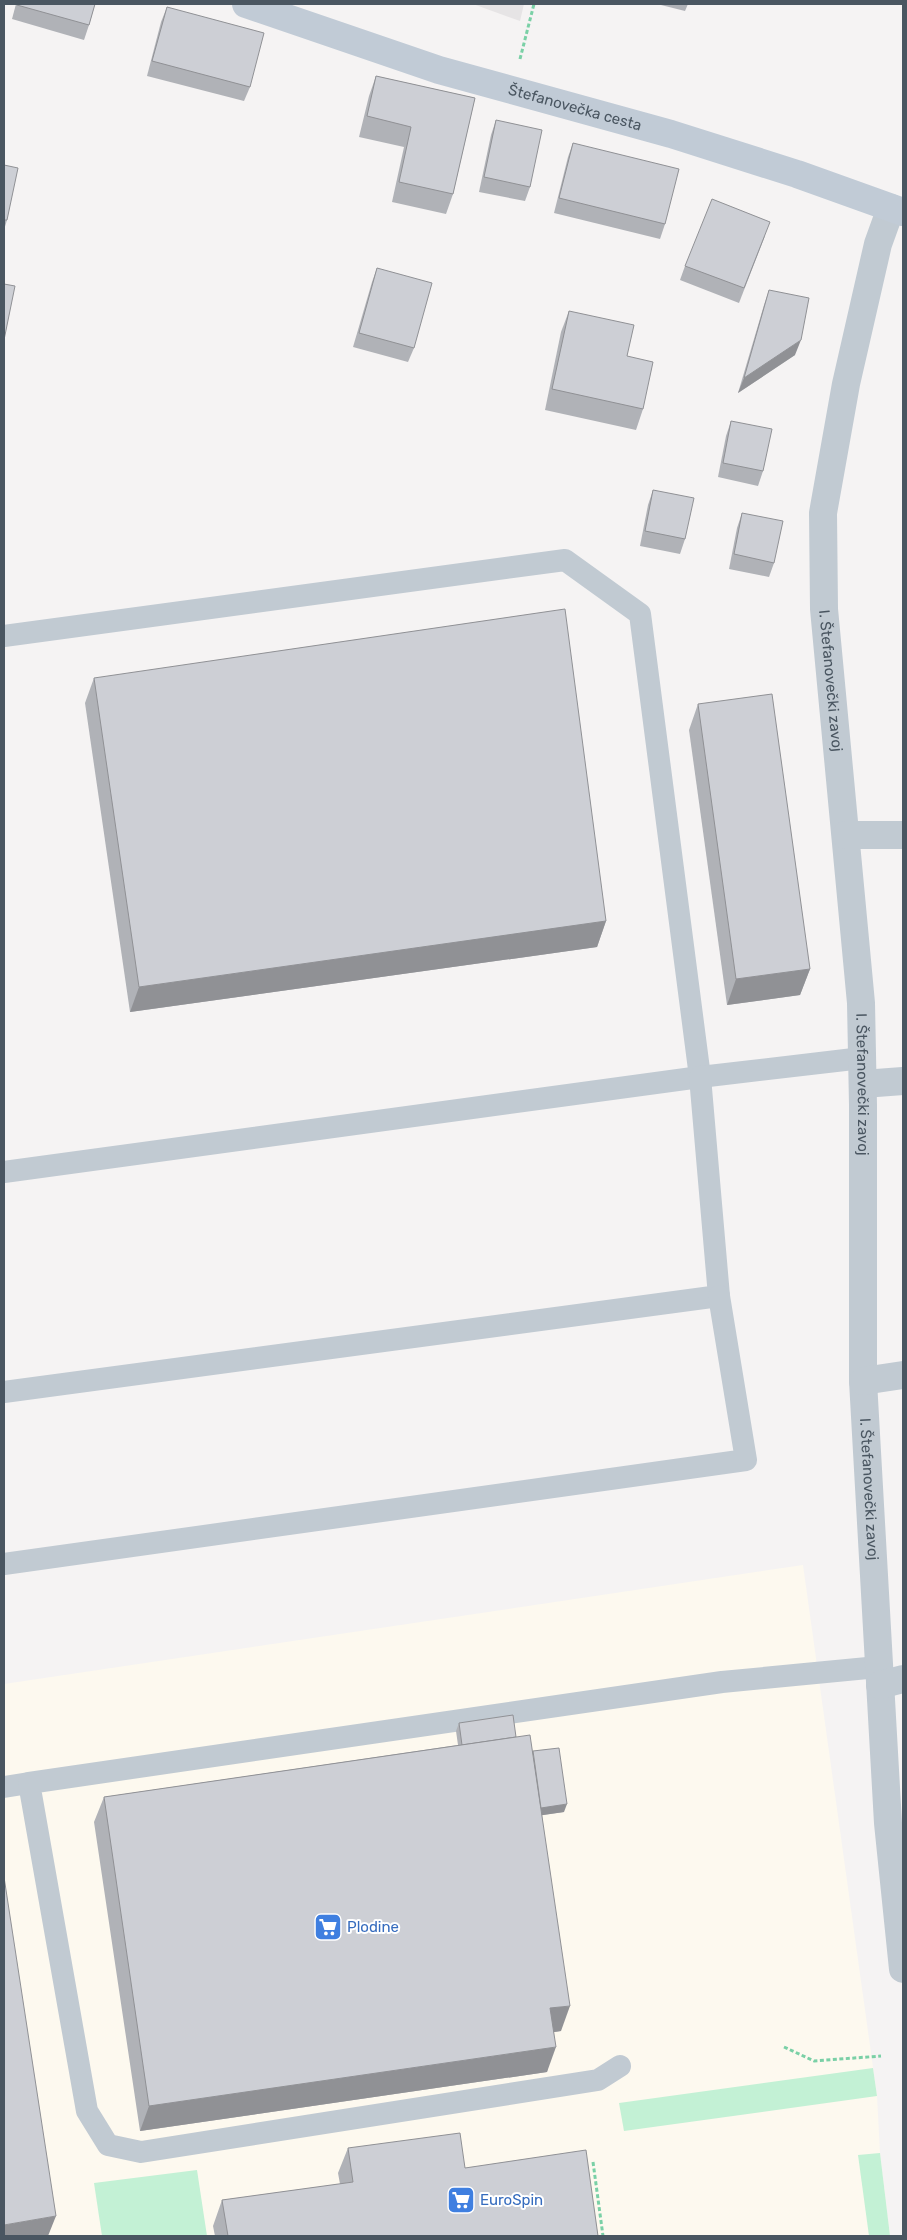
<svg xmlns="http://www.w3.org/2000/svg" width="907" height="2240" viewBox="0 0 907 2240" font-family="Rubik,sans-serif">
<rect width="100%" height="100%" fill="#f5f3f3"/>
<!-- commercial -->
<path fill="#fdf9ef" d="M803 1565 877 2096 880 2153 890 2236H4V1684Z"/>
<!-- education -->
<path fill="#e6e4e5" d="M473 4H524L520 21Z"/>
<!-- green -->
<g fill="#c3f1d5">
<path d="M873 2068 877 2096 624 2131 619 2103Z"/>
<path d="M880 2153 890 2236H869L858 2155Z"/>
<path d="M197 2170 207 2236H102L94 2183Z"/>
</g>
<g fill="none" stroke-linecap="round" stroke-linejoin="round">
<!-- path -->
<g stroke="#7ad0a6" stroke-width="3" stroke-dasharray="4 2.5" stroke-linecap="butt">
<path d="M520 59 534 4"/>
<path d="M784 2047 814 2061 881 2056"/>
<path d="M593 2162 603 2236"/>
</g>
<!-- lane -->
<g stroke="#c1cad2" stroke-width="22">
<path d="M4 636 565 560 640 614 700 1077 4 1172"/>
<path d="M4 1392 719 1296 700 1077 862 1058"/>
<path d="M4 1564 746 1460 719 1296"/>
<path d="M4 1787 29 1783"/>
<path d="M620 2066 598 2080 141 2152 108 2145 87 2111 29 1783 722 1682 878 1667"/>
</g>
<!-- street -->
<g stroke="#c1cad2" stroke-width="28">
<path id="s1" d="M891 208 878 244 846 384 823 513 824 609 861 1003 863 1105V1381L888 1823 903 1969"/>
<path d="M846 835H903"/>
<path d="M863 1084 903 1081"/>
<path d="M863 1381 903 1375"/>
<path d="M880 1685 903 1679"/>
</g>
<!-- secondary -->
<path stroke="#c1cbd6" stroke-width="28" id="s2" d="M246 4 439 70 671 134 797 174 903 212"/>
</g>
<!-- wall -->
<g fill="#b0b2b7">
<path d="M16 4H95L89 25 84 40 12 19Z"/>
<path d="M657 4H688L685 11Z"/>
<path d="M167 7 250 87 244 101 147 76 161 22Z"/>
<path d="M376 76 475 98 453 194 446 214 392 202 404 147 359 137 369 96Z"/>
<path d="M496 120 530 187 525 201 479 192 491 135Z"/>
<path d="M573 143 665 224 660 239 554 213 568 157Z"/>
<path d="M4 165 7 220 4 230Z"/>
<path d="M765 236 739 303 680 280 685 266Z"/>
<path d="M377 268 414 348 408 362 353 347 372 282Z"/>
<path d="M769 290 795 355 738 393 764 305Z"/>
<path d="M569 311 627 356 643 409 636 430 545 410 561 332Z"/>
<path d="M731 421 763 471 758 486 718 477 726 436Z"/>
<path d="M653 490 685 539 680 554 640 546 648 505Z"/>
<path d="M742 513 774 563 769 577 729 569 737 528Z"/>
<path d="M94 678 606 921 597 947 130 1012 85 703Z"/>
<path d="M698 704 810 969 800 995 727 1005 689 730Z"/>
<path d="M459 1723 533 1751 564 1812 542 1815 561 2031 554 2032 547 2072 140 2131 94 1822 104 1797 458 1745 456 1731Z"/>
<path d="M348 2148 465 2168 598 2236H215L213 2226 222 2200 340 2184 338 2173Z"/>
</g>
<!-- shaded-wall -->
<g fill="#909195">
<path d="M801 340 795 355 738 393 744 378Z"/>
<path d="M606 921 597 947 130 1012 139 987Z"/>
<path d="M810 969 800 995 727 1005 736 979Z"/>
<path d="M567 1804 564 1812 530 1817 532 1809Z"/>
<path d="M570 2006 561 2031 541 2034 550 2008Z"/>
<path d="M556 2047 547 2072 140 2131 149 2106Z"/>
<path d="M56 2216 48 2236H4V2225Z"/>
</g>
<!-- building -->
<g fill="#cdcfd5" stroke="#909195">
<path d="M18 4H95L89 25 17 5Z"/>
<path d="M167 7 264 33 250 87 152 61Z"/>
<path d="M376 76 475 98 453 194 399 182 411 127 367 116Z"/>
<path d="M496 120 542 130 530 187 484 177Z"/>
<path d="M573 143 679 169 665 224 559 198Z"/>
<path d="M4 165 18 168 7 220H4Z"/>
<path d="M712 199 770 222 744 288 685 266Z"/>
<path d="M377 268 432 283 414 348 359 333Z"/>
<path d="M4 284 15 286 4 340Z"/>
<path d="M769 290 809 298 801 340 744 378Z"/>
<path d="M569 311 634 325 627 356 653 362 643 409 552 389Z"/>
<path d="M731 421 772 429 763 471 723 463Z"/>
<path d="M653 490 694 498 685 539 645 531Z"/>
<path d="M742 513 783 521 774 563 734 554Z"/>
<path d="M565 609 606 921 139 987 94 678Z"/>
<path d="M772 694 810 969 736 979 698 704Z"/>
<path d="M513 1715 516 1737 462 1745 459 1723Z"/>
<path d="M530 1735 570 2006 550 2008 556 2047 149 2106 104 1797Z"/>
<path d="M559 1748 567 1804 541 1808 533 1751Z"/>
<path d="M4 1877 56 2216 4 2225Z"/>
<path d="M460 2133 465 2168 586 2150 598 2236H228L222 2200 353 2182 348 2148Z"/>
</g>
<!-- icons -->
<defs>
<g id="supermarket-square" transform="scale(1.4375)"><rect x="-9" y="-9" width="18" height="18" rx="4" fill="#3f7fe0" stroke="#fff"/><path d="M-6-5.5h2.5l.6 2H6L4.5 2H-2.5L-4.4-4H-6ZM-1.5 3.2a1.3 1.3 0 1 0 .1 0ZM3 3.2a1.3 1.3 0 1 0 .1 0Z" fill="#fff"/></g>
</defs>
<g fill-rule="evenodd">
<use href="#supermarket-square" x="328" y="1927"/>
<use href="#supermarket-square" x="461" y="2200"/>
</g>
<g text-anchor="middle" stroke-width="4" stroke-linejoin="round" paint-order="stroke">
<!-- street labels -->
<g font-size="15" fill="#4a5661" stroke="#fff">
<text dy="5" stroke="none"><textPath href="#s2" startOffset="345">Štefanovečka cesta</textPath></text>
<text dy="5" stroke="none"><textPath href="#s1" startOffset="481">I. Štefanovečki zavoj</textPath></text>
<text dy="5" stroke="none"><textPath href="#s1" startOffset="886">I. Štefanovečki zavoj</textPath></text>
<text dy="5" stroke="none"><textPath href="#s1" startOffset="1291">I. Štefanovečki zavoj</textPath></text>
</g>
<!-- shop labels -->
<g font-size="15" fill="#366cbe" stroke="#fff" text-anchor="start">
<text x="347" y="1932">Plodine</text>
<text x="480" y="2205">EuroSpin</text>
</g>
</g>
<!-- border -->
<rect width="907" height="2240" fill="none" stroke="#4a5661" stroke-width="10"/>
</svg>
